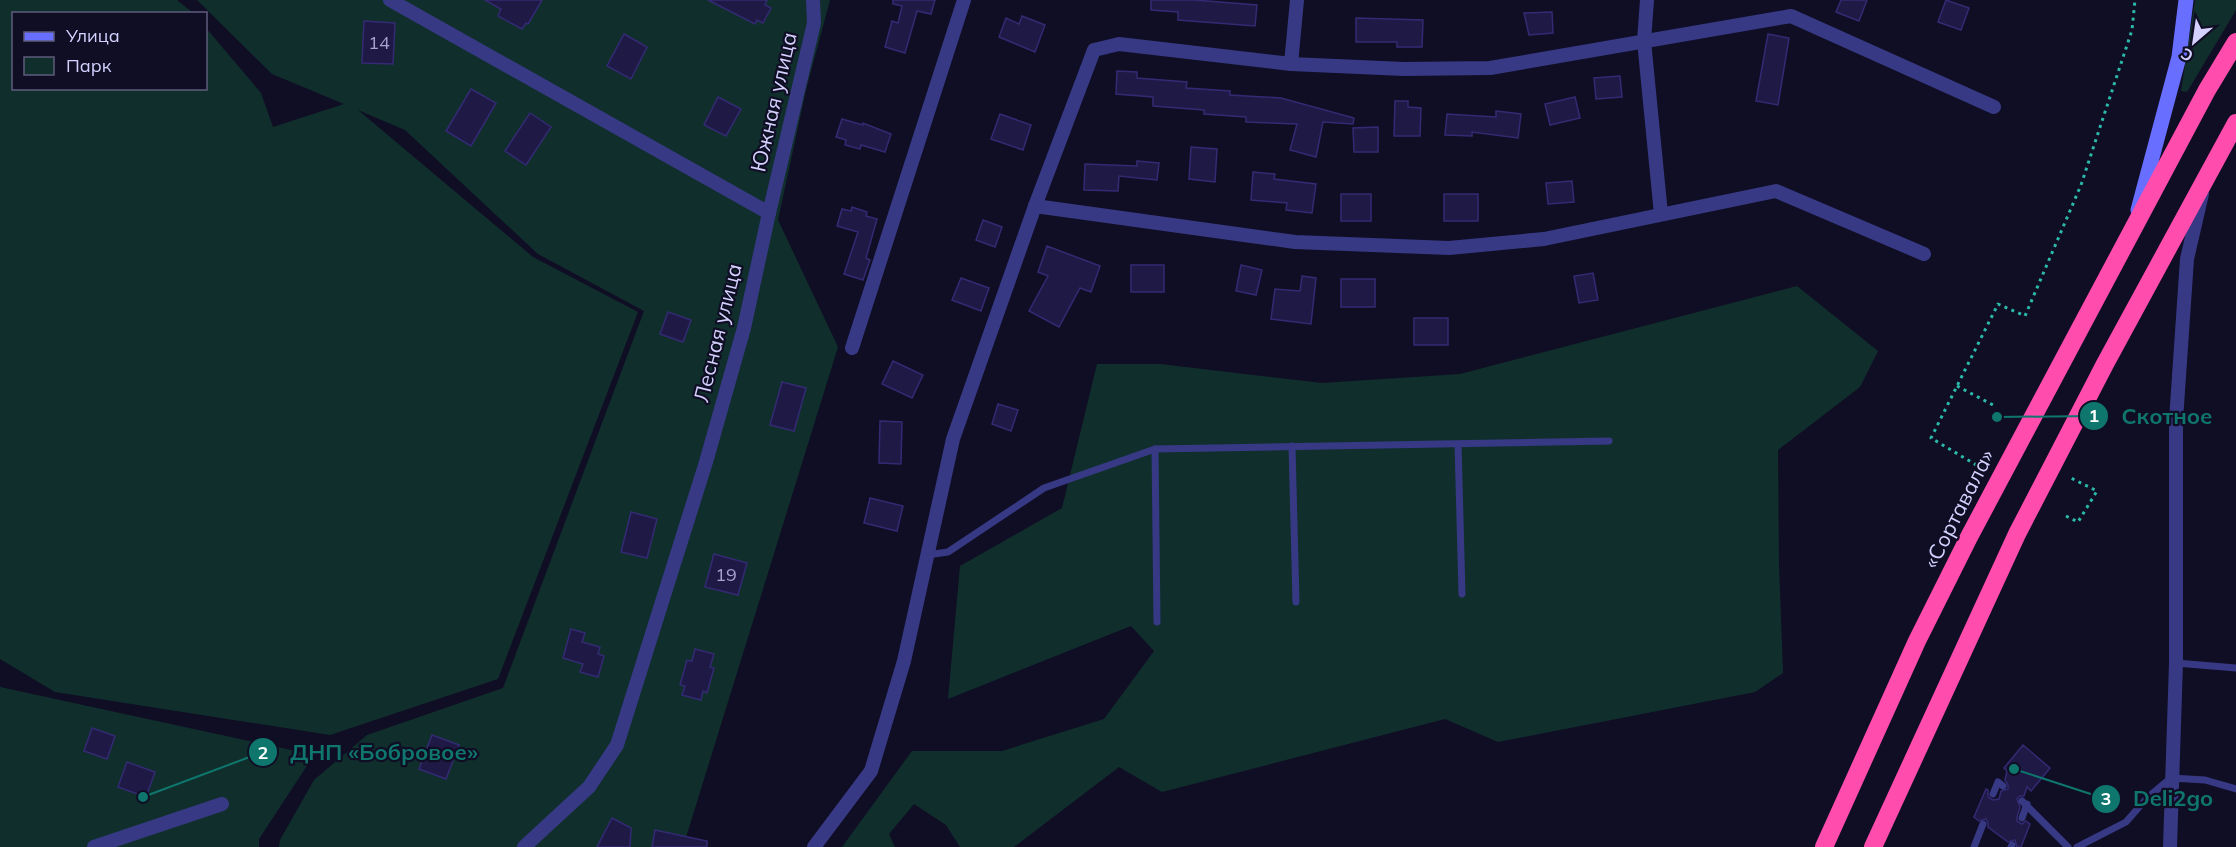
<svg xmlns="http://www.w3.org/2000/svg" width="2236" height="847" viewBox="0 0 2236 847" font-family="Mulish,sans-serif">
<rect width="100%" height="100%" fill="#100e25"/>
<!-- green -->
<g fill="#102f2c">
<path d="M0 0H177L193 13 14 14V88H206V28L261 93 273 127 344 104 272 74 197 0H830L806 90 778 220 838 347 683 847H279L280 840 314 780 367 735 503 688 644 311 538 254 405 130 358 110 533 257 638 312 498 679 330 735 55 692 0 659Z"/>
<path d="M2195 0H2236V10L2187 92 2181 91Z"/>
<path d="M1797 286 1878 351 1860 387 1778 450 1779 566 1783 673 1755 692 1498 742 1445 719 1162 792 1119 767 1014 847H960L946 825 914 804 889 834 895 847H842L912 751H1002L1104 719 1154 651 1131 626 948 699 960 566 1062 508 1097 364H1160L1322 383 1460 374Z"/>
<path d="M0 687 314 755 259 839V847H0Z"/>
</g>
<!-- building -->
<g fill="#1f1946" stroke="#342a73" stroke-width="1.5">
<path d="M485 0H542L528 24 526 23 522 29 498 16 501 9Z"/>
<path d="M708 0H767L765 5 771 8 763 23 757 20 755 24Z"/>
<path d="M893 0H935L931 14 917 11 905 53 885 47 892 21 898 23 902 6 893 4Z"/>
<path d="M1151 0H1195L1257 5 1255 26 1178 20V12L1151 10Z"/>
<path d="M1841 0H1867L1859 21 1836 12Z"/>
<path d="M1946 0 1969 8 1961 30 1938 22Z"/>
<path d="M1552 12 1553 33 1529 35 1524 13Z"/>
<path d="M1022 16 1045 25 1035 52 999 37 1006 18 1019 24Z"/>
<path d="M1356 18 1423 20 1422 47H1397V42H1356Z"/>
<path d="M364 21 395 23 393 64 362 63Z"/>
<path d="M624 34 647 47 631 79 607 66Z"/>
<path d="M1768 34 1789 38 1778 105 1756 101Z"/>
<path d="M1117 71 1137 72V78L1187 82 1186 88 1230 91V95L1281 98 1354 118 1353 124 1323 122 1316 157 1290 150 1297 124 1246 122V117L1204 114V110L1153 106V97L1116 94Z"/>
<path d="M1620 76 1622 97 1596 99 1594 78Z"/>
<path d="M471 89 496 103 471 146 446 131Z"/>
<path d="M718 97 741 109 726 136 704 125Z"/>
<path d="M1575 97 1580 118 1550 125 1545 104Z"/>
<path d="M1395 101H1408V107L1421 108 1420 136H1394Z"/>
<path d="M1496 111 1521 114 1518 138 1472 132V136L1445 135 1447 114 1496 117Z"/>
<path d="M530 113 551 127 526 165 505 151Z"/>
<path d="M1000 114 1031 125 1023 150 991 139Z"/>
<path d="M842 119 863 125V123L891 134 885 152 861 145 860 149 845 145 846 140 836 137Z"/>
<path d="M1378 127V152H1354L1353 128Z"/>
<path d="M1191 147 1217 149 1215 182 1189 179Z"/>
<path d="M1137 161 1159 163 1157 180 1119 176 1118 191 1084 190 1085 164 1137 166Z"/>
<path d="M1253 172 1275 174 1274 179 1316 184 1312 213 1286 210 1287 203 1251 200Z"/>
<path d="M1572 181 1574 202 1548 204 1546 183Z"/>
<rect x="1341" y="194" width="30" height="27"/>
<rect x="1444" y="194" width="34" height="27"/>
<path d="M852 207 867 212 866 216 877 219 866 258 870 260 863 280 844 274 858 232 837 226 842 209 851 211Z"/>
<path d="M983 220 1002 227 995 247 976 240Z"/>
<path d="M1047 246 1100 266 1091 292 1080 288 1059 327 1029 311 1048 276 1038 272Z"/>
<rect x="1131" y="265" width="33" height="27"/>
<path d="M1241 265 1262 270 1256 295 1236 291Z"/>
<path d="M1593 273 1598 300 1579 303 1574 276Z"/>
<path d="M1302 276 1316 278 1311 324 1271 319 1275 289 1300 291Z"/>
<path d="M961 278 989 288 981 311 952 300Z"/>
<rect x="1341" y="279" width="34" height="28"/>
<path d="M668 312 691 320 683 342 660 334Z"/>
<rect x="1414" y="318" width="34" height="27"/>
<path d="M893 361 923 375 912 398 882 384Z"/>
<path d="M782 382 806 388 794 431 770 425Z"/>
<path d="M998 404 1018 410 1011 431 992 424Z"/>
<path d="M880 421 902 422 901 464 879 463Z"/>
<path d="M870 498 903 506 897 531 864 523Z"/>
<path d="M631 512 657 519 647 558 621 552Z"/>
<path d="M714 554 747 563 738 595 705 587Z"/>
<path d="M571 629 585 633 582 642 600 647 598 654 604 656 598 677 580 672 583 664 563 658Z"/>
<path d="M695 649 714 654 710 667 714 668 707 693 703 691 701 700 682 695 685 686 680 685 687 660 692 661Z"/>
<path d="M92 728 115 736 107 759 84 751Z"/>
<path d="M432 735 459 745 446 779 419 769Z"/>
<path d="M2023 745 2050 768 2031 791 2027 787 2024 796H2020L2017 799 2020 807 2017 817V821L2022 824 2026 821 2030 824 2021 847H2017L2015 840 2008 842 1988 827V823L1986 819 1979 821 1974 817 1986 789 1988 790V797L1993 800 1999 799 2001 791 2008 789V785L2005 780 2007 771 2004 768Z"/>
<path d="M127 762 155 772 146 797 118 787Z"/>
<path d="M612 818 631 828 630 847H597Z"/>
<path d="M655 830 707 841V847H652Z"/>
</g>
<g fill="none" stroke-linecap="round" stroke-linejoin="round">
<!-- path -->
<g stroke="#2bbaa9" stroke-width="3" stroke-dasharray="3 4.5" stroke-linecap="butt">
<path d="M1957 386 1993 405"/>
<path d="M1983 469 1931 438 1998 304 2025 316 2081 185 2132 30 2135 0"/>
<path d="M2066 516 2078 522 2097 491 2071 478"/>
</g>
<!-- lane -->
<g stroke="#373985" stroke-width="7">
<path d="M1458 444 1462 594"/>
<path d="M1292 446 1296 602"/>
<path d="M1155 449 1157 622"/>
<path d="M927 555 948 552 1044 488 1155 449 1609 441"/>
<path d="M2176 663 2236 668"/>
<path d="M1993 794 1998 782 2003 786"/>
<path d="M2022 801 2068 847"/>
<path d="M2022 818 2027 804"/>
<path d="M1974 847 1983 824"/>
<path d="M2011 847 2012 845"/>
<path d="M2077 847 2126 822 2147 798 2171 778 2205 780 2236 789"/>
</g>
<!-- street -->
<g stroke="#373985" stroke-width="14">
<path d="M390 0 769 213 744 328 706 462 617 745 589 787 524 847"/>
<path d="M1647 0 1644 41 1661 214"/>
<path d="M1291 64 1404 69 1490 68 1791 16 1994 107"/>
<path d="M1035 206 1295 242 1449 248 1544 239 1776 191 1924 254"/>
<path d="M769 213 814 23 813 0"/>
<path d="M852 348 964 0"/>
<path d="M94 847 222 804"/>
<path d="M814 847 871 771 904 661 953 439 1035 206 1094 50 1119 44 1291 64 1297 0"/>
<path d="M2170 847 2176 663V420L2187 259 2202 194"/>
</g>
<!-- secondary -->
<path stroke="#686eff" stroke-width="15" d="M2138 210 2179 57 2186 0"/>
<!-- highway -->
<g stroke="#ff4cad" stroke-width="18">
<path d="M1824 847 1917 641 1969 537 2207 90 2236 42"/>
<path d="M1873 847 2017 534 2105 364 2236 123"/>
</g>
</g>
<g text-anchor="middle" stroke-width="4.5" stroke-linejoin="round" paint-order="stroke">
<!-- number labels -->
<g font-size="18" fill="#a7a3d1">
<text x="379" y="49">14</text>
<text x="726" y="581">19</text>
</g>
<!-- street labels -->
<g font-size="21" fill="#d4d1ff" stroke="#100e25">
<text transform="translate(774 102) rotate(-77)" y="7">Южная улица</text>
<text transform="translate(718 333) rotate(-76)" y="7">Лесная улица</text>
<text transform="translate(1959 509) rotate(-63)" y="7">«Сортавала»</text>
</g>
</g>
<!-- callouts -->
<path fill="none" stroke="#0f766e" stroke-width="2" d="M1997 417L2094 416M143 797L263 752M2014 769L2106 799"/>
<g fill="#0f766e" stroke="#100e25" stroke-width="2">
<circle cx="1997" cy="417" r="6"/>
<circle cx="143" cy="797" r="6"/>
<circle cx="2014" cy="769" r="6"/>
<circle cx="2094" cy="416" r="15"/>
<circle cx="263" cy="752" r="15"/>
<circle cx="2106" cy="799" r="15"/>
</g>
<g font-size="18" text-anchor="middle" font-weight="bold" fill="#fff">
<text x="2094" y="422">1</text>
<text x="263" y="759">2</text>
<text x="2106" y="805">3</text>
</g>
<g font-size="22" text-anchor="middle" font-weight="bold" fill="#0f766e" stroke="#100e25" stroke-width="4.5" stroke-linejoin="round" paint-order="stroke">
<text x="2167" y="424">Скотное</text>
<text x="384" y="760">ДНП «Бобровое»</text>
<text x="2173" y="806">Deli2go</text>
</g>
<!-- legend -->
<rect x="12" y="12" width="195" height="78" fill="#100e25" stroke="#5e5c7c" stroke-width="1.5"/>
<rect x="24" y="32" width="30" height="9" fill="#686eff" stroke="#5e5c7c" stroke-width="1.5"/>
<text x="66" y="42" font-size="18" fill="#d4d1ff">Улица</text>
<rect x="24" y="57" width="30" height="18" fill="#102f2c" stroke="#5e5c7c" stroke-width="1.5"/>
<text x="66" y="72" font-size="18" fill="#d4d1ff">Парк</text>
<!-- north arrow -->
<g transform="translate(2194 42) rotate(209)" stroke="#100e25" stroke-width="4.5" paint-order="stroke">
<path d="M0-4.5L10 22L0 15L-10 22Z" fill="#d4d1ff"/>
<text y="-9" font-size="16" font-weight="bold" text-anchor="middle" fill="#d4d1ff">С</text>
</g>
</svg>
